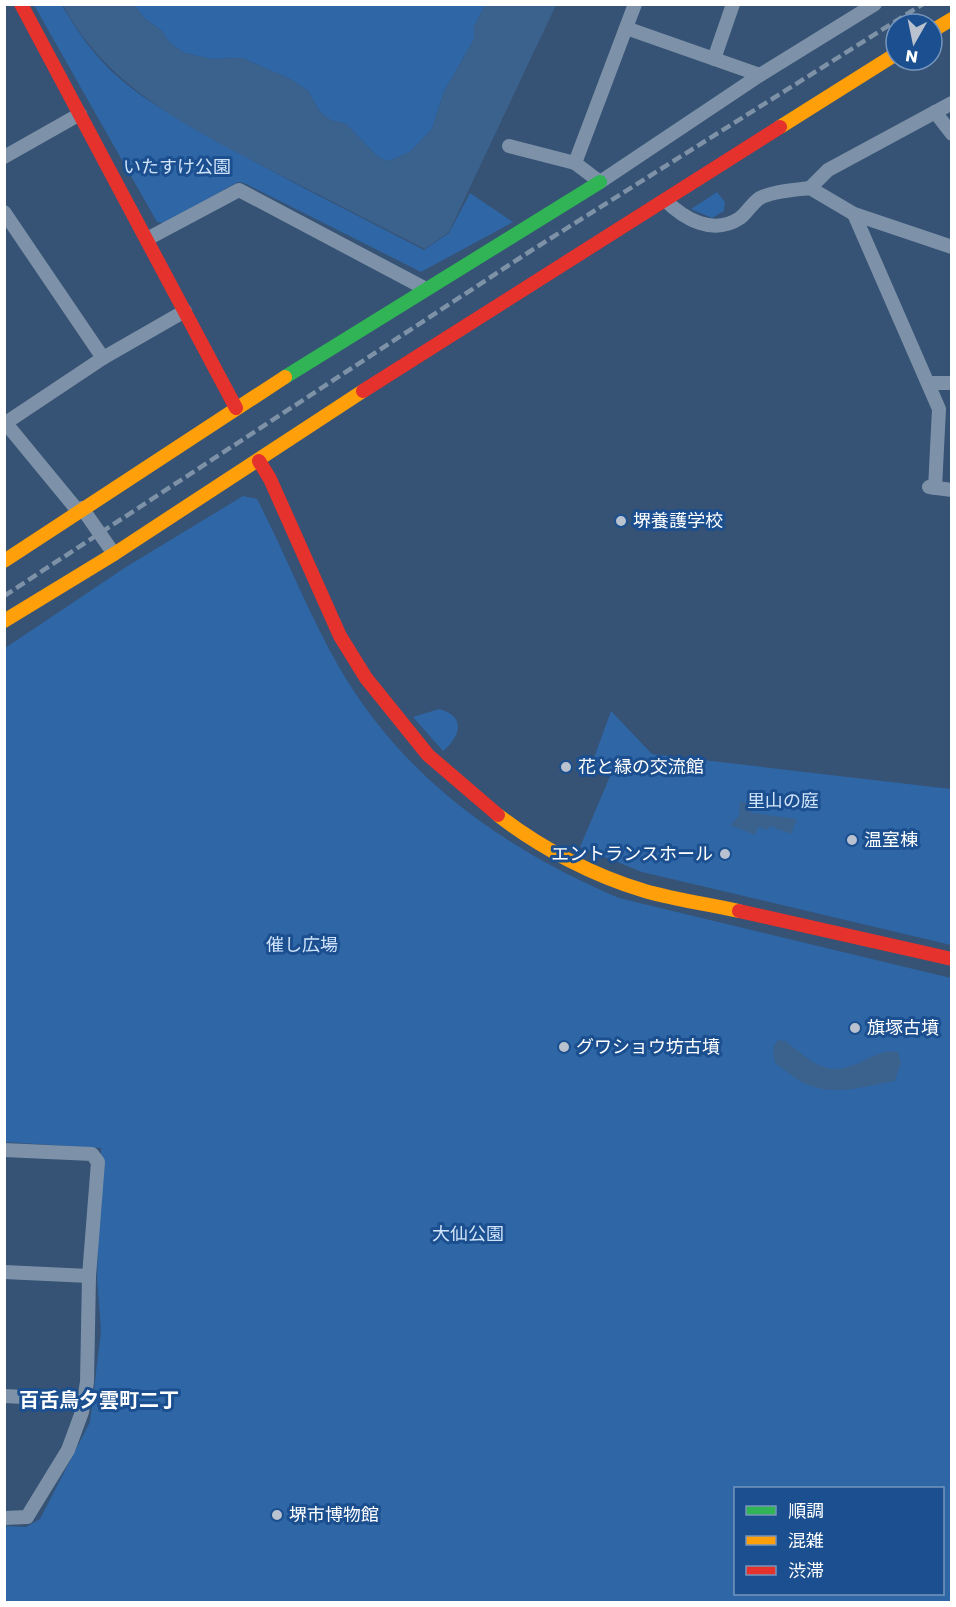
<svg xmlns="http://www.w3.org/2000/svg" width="956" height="1607" viewBox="0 0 956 1607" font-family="Poppins,'Noto Sans JP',sans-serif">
<rect width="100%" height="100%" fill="#365274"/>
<!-- green -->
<g fill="#2f66a5" fill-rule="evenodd">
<path d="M34 5H62C76 30 95 57 118 77 144 100 175 117 206 134 277 176 351 212 424 250L449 233 470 193 513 222 421 272 244 183 238 182 164 223 157 222Z"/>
<path d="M134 5H485L474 27V39L444 92 432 129 410 152 389 161 379 158 346 124 330 120 320 112 308 91 290 79 242 58 212 59 184 53 169 42 162 31 144 18Z"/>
<path d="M717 192 725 202 724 211 712 218 691 209Z"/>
<path d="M243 496 257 499C286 555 308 613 339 667 403 778 504 849 619 898L951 978V1602H5V1526L26 1527 40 1519 90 1422 101 1331 97 1277 101 1148 5 1142V648L126 567ZM736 1488H942V1594H736Z"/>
<path d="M439 709C466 716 461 736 443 751L413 717Z"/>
<path d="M611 711 652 754 951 789V945L642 872 580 847 610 776 591 766Z"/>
</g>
<!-- water -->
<g fill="#3b618d">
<path d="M63 5H134L144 18 162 31 169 42 184 53 212 59 242 58 290 79 308 91 320 112 330 120 346 124 379 158 389 161 410 152 432 129 444 92 474 39V27L485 5H556L449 232 425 249C377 225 330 200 282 176 200 133 108 91 63 5Z"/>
<path d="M740 801 746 803 752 813 797 819 791 834 770 826 768 830 758 827 755 835 730 825 739 816Z"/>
<path d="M778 1040 785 1041C814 1063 826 1079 863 1061 876 1055 883 1050 898 1052L901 1062 895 1081C865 1086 835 1097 806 1084 795 1079 785 1070 775 1063L773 1048Z"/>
</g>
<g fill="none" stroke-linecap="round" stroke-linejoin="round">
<!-- street -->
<g stroke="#7d92a8" stroke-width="14">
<path d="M635 4 575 163 600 182 760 75 875 4"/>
<path d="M626 28 760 75"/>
<path d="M714 59 733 4"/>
<path d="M935 112 952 134"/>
<path d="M509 146 575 163"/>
<path d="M4 157 80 114"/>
<path d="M810 188 828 170 952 103"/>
<path d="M665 200C684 219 713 236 740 218 747 213 752 203 760 198 773 191 795 190 810 188L854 214 952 247"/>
<path d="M4 212 103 358"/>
<path d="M854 214 939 409 935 488"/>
<path d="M147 239 239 190 426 289"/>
<path d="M929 383H952"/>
<path d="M4 421 78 511"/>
<path d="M4 424 103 358 185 311"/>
<path d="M929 487 952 490"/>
<path d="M82 508 114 554"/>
<path d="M4 1150 92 1154 98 1162 89 1276 87 1382 82 1412 68 1450 27 1517 4 1518"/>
<path d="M4 1272 89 1276"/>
<path d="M4 1396 84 1400"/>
</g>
<!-- fast -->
<path stroke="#30b455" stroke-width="14" d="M285 377 600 182"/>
<!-- slow -->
<g stroke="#ff9f0a" stroke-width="14">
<path d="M932 31 952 19"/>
<path d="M780 127 896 54"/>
<path d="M4 561 285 377"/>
<path d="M4 621 114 554 363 391"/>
<path d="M498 815C540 848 594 876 645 891 676 900 708 904 739 911"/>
</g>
<!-- jam -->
<g stroke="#e5322d" stroke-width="14">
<path d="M21 4 236 408"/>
<path d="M363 391 780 127"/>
<path d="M259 461 270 479 340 636 366 678 428 755 498 815"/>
<path d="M739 911 952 959"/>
</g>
<!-- rail -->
<path stroke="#7e92a7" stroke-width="4.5" stroke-dasharray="10 4.5" stroke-linecap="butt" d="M4 596 529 252 923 4"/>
</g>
<!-- markers -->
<g fill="#b9c2ce" stroke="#1b4f8f" stroke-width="2">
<circle cx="621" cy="521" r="6"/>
<circle cx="566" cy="767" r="6"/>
<circle cx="852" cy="840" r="6"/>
<circle cx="725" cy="854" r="6"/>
<circle cx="855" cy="1028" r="6"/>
<circle cx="564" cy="1047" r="6"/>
<circle cx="277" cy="1515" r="6"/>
</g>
<g text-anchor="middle" stroke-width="6" stroke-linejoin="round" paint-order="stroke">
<!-- park labels -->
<g font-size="18" fill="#cfe3fa" stroke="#1b4f8f">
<text x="177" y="173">いたすけ公園</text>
<text x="783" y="807">里山の庭</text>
<text x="302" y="951">催し広場</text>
<text x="468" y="1240">大仙公園</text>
</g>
<!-- poi labels -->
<g font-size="18" fill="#fff" stroke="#1b4f8f" text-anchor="start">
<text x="633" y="527">堺養護学校</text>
<text x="578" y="773">花と緑の交流館</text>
<text x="864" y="846">温室棟</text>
<text x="713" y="860" text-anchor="end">エントランスホール</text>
<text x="867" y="1034">旗塚古墳</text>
<text x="576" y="1053">グワショウ坊古墳</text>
<text x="289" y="1521">堺市博物館</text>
</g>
<!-- neighbourhood labels -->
<g font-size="20" font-weight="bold" fill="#fff" stroke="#1b4f8f">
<text x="99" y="1407">百舌鳥夕雲町二丁</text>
</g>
</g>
<!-- border -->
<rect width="956" height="1607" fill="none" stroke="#ffffff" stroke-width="12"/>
<!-- legend -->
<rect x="734" y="1487" width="210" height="108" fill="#1b4f8f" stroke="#7695bc" stroke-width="1.5"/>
<rect x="746" y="1506" width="30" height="9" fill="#30b455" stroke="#7695bc" stroke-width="1.5"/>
<text x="788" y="1517" font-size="18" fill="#ffffff">順調</text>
<rect x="746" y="1536" width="30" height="9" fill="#ff9f0a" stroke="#7695bc" stroke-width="1.5"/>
<text x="788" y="1547" font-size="18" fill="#ffffff">混雑</text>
<rect x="746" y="1566" width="30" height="9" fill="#e5322d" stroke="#7695bc" stroke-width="1.5"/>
<text x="788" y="1577" font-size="18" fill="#ffffff">渋滞</text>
<!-- north arrow -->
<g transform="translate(914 42) rotate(189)"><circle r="28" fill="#1b4f8f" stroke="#7695bc" stroke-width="1.5"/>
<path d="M0-4.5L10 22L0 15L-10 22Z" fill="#b9c2ce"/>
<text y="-9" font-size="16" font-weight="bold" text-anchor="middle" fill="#ffffff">N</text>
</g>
</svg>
